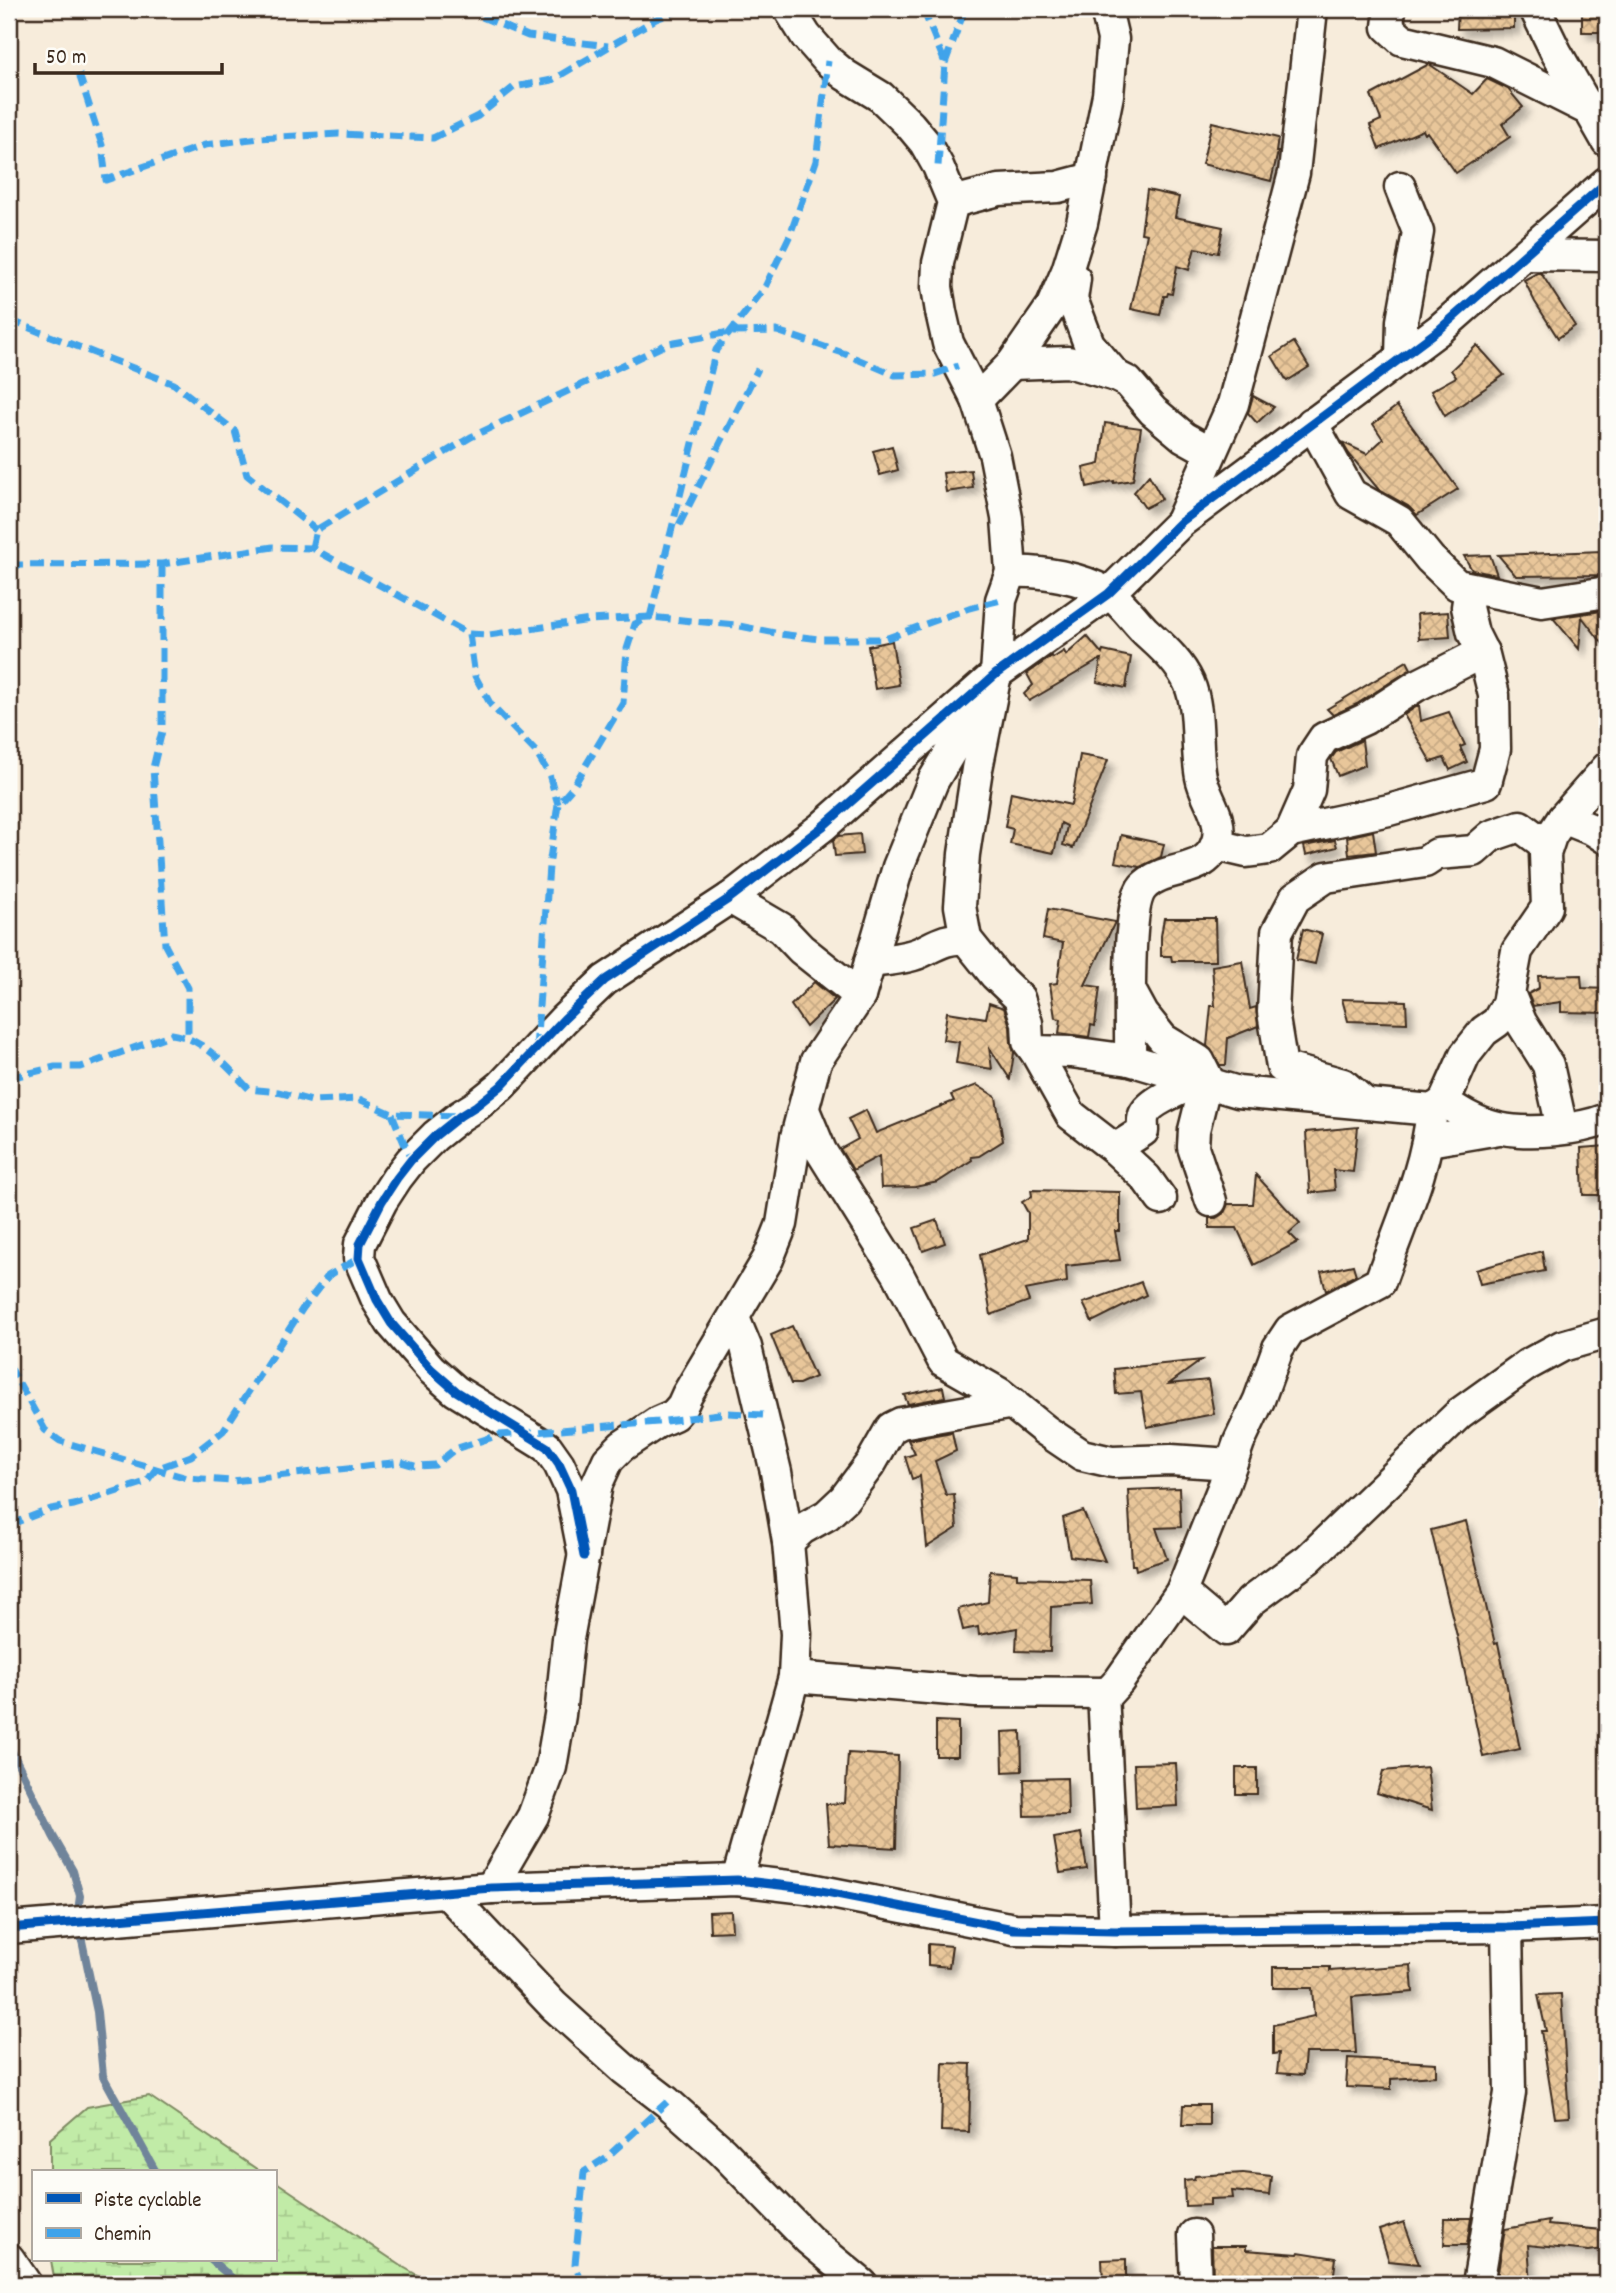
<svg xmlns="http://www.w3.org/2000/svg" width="1616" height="2293" viewBox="0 0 1616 2293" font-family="Dekko,sans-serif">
<defs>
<pattern id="wetland-marsh" width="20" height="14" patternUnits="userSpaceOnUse" patternTransform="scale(1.75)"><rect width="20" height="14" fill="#c1eba7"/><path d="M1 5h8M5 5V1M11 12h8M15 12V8" fill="none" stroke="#a7ca8f"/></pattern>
<pattern id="building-cross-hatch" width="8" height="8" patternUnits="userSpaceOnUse" patternTransform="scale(1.75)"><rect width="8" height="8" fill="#e8c69a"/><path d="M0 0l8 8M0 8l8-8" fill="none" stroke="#c8aa84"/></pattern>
<filter id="shadow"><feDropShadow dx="6" dy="6" stdDeviation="3.5" flood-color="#0004"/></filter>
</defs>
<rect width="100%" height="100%" fill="#f7ecdb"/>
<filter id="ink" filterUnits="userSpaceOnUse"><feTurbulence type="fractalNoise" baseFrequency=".0143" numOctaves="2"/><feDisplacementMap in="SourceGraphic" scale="14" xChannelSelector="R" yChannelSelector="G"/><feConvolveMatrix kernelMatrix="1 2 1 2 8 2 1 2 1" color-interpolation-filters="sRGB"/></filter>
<g filter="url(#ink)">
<!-- wetland -->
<g fill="url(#wetland-marsh)" stroke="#7e8a62" stroke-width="2">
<path d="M149 2096 261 2172H50V2139L87 2107Z"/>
<path d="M275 2181 403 2267 433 2284H55L51 2260H275Z"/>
</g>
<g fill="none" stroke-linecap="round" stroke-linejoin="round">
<!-- stream -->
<g stroke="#70849a" stroke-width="8">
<path d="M9 1745 53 1836 73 1871 80 1896 78 1911 81 1936 97 2012 103 2076 156 2172"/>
<path d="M211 2260 239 2284"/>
</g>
</g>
<!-- building -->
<g fill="url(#building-cross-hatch)" stroke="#3b2a1e" stroke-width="2" filter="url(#shadow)">
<path d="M1458 9H1514V28L1457 29Z"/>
<path d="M1582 9H1607L1606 32H1582Z"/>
<path d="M1429 64 1473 94 1487 79 1508 89 1523 107 1502 124 1510 137 1456 173 1427 132 1425 134 1423 130 1379 149 1370 125 1381 120 1371 95Z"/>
<path d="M1212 122 1278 138 1276 152H1278L1271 181 1202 164Z"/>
<path d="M1147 190 1179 197 1175 217 1223 227 1218 253 1195 248 1189 270 1177 266 1172 294 1168 293 1167 296H1164L1160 315 1131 309 1147 234 1141 233Z"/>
<path d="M1537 273H1541L1575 326 1558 338 1535 302 1524 280Z"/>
<path d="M1294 342 1309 367 1287 381 1272 356Z"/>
<path d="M1477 345 1504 375 1445 416 1431 391 1456 377 1451 370Z"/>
<path d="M1253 396 1274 407 1257 423 1248 413Z"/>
<path d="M1397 406 1458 489 1417 515 1408 506 1379 490 1349 454 1342 442 1367 454 1383 439 1373 424Z"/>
<path d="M1105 423 1141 428 1133 480 1114 483V481L1087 487 1083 468 1100 464Z"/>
<path d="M892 446 898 470 880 475 873 451Z"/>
<path d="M971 470 973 488 946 492 943 473Z"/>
<path d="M1149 475 1162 499 1145 508 1134 492Z"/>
<path d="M1602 551 1600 575 1596 576 1597 575 1516 576 1498 555Z"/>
<path d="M1490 555 1497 575 1472 570 1464 556Z"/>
<path d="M1602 611 1603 644 1582 617 1579 649 1553 618Z"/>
<path d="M1448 612 1450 637 1419 639 1417 614Z"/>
<path d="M1087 636 1102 654 1103 651 1131 657 1126 688 1097 682 1101 659 1029 701 1024 694 1033 685 1027 674 1052 656 1053 658 1064 651 1066 655Z"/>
<path d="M892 641 899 685 875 689 868 646Z"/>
<path d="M1407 661 1411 669 1357 704 1333 715 1327 709Z"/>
<path d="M1419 705 1421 721 1449 712 1465 745 1460 747 1467 762 1450 770 1444 758 1431 762 1404 715Z"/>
<path d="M1362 740 1365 765 1338 776 1331 759 1336 752Z"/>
<path d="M1080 755 1108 760 1073 848 1063 845 1067 826 1061 823 1054 853 1010 844 1013 829 1005 827 1011 792 1071 805Z"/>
<path d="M1373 831 1376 852 1349 855 1347 837Z"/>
<path d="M860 834 862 854 835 856 833 840 838 836Z"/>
<path d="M1121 835 1164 844 1161 857 1140 867 1115 862Z"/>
<path d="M1335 840 1337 847 1306 855 1304 846Z"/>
<path d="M1048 909 1115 922 1085 985 1100 987 1095 1026 1091 1025 1089 1037 1059 1033 1061 1019 1055 1018 1050 984 1057 983 1063 943 1043 939Z"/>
<path d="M1164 918H1215L1216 961H1172L1171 956H1161V936Z"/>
<path d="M1303 929 1322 934 1315 964 1296 960Z"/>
<path d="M1242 961 1250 1009 1256 1007 1258 1026 1228 1038 1226 1065H1220L1207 1046 1211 1006H1215L1212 966Z"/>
<path d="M1581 975 1582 988 1607 989V1013L1561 1012V1002L1533 1006 1528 994 1539 988 1538 976Z"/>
<path d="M814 982 835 999 806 1027 791 1005Z"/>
<path d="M1342 999 1406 1001 1407 1023 1348 1021Z"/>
<path d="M989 1003 1004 1008 1010 1026 1011 1043 1014 1053 1010 1079 989 1047 992 1069 956 1063 959 1042 943 1040 947 1012 986 1018Z"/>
<path d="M977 1085 996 1097 1003 1141 979 1156 971 1157 972 1160 938 1182 915 1187 881 1188 879 1156 853 1170 840 1149 858 1139 848 1119 866 1110 876 1133 954 1101 951 1095Z"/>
<path d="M1358 1127 1353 1172 1333 1170 1335 1190 1310 1193 1306 1132Z"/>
<path d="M1607 1146V1195H1583L1581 1148Z"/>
<path d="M1256 1175 1300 1223 1289 1233 1298 1242 1254 1265 1237 1228H1209V1218H1216L1224 1213 1228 1204H1253Z"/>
<path d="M1031 1190 1120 1192V1231H1115L1120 1260 1066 1266 1067 1282 1025 1290 1029 1301 991 1315 980 1255 1028 1239V1213L1022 1202 1032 1196Z"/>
<path d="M937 1220 945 1243 923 1251 914 1228Z"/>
<path d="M1542 1251 1545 1271 1480 1284 1476 1270Z"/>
<path d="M1353 1265 1356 1275 1326 1291 1321 1272Z"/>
<path d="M1141 1282 1146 1295 1092 1322 1083 1303Z"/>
<path d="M792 1326 815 1377 799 1384H791L771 1335Z"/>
<path d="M1202 1360 1169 1384 1208 1380 1214 1414 1147 1427 1141 1392 1116 1394 1114 1369Z"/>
<path d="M943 1387 945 1397 908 1404 904 1395Z"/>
<path d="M952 1432 956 1451 935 1461 946 1495 954 1494 957 1528 927 1547 920 1476 912 1479 905 1457 915 1454 908 1440Z"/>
<path d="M1179 1488 1181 1527 1156 1528 1167 1559 1136 1570 1135 1565H1132L1128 1490Z"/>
<path d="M1083 1511 1105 1561 1070 1556 1063 1518Z"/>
<path d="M1466 1521 1495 1644 1498 1643 1520 1749 1483 1757 1457 1636 1431 1530Z"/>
<path d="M990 1571 1017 1573V1578L1090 1580 1092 1604 1051 1607 1050 1652 1016 1651 1017 1628 979 1635 978 1627 963 1630 958 1609 988 1602Z"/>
<path d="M936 1721 958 1722V1756H936Z"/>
<path d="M1021 1731 1022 1771 1003 1772 1002 1732Z"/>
<path d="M848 1753 898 1756 896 1848 829 1844 826 1804 845 1803Z"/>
<path d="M1176 1763 1178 1806 1136 1808 1134 1764Z"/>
<path d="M1427 1767 1432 1810 1377 1793 1383 1771Z"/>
<rect x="1236" y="1768" width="21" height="26"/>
<path d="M1067 1778 1068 1815 1025 1816 1024 1779Z"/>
<path d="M1081 1833 1087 1869 1060 1873 1054 1838Z"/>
<path d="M731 1911 732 1931 710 1932 709 1912Z"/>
<path d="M928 1944 952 1946 949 1967 928 1965Z"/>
<path d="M1411 1965 1413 1992 1352 1997 1356 2053H1305L1303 2075 1277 2073 1279 2053 1273 2054V2025L1314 2016 1312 1988H1273V1967H1330V1971Z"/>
<path d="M1561 1994 1569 2117 1555 2118 1541 2031H1546L1538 1995Z"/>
<path d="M1348 2058 1436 2063V2076L1391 2079V2089L1346 2087Z"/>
<path d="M943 2063 971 2064 969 2132 941 2131Z"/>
<path d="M1183 2105H1209V2125H1182Z"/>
<path d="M1243 2173 1271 2176 1269 2195 1232 2191 1233 2198 1210 2199V2205L1185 2206 1184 2180 1194 2179 1195 2176Z"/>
<path d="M1445 2218H1471L1467 2245H1444Z"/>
<path d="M1549 2221 1548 2225 1602 2230 1604 2249 1589 2251 1528 2245 1531 2283 1496 2284 1505 2229Z"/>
<path d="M1404 2222 1419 2264 1389 2261 1379 2230Z"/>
<path d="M1212 2246H1246V2250L1298 2254 1299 2252 1336 2258 1333 2281 1263 2279V2275H1213Z"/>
<path d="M1126 2259V2284H1103L1102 2260Z"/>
</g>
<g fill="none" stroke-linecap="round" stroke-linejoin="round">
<!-- street casing -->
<g stroke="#3b2a1e" stroke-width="35">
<g id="street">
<path d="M789 9 806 36 828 61 845 75 881 97 910 125 925 143 938 166 953 202 938 263 937 287 941 312 948 343 977 400 995 456 1007 518 1011 572 1001 600 996 674 977 769 964 854 960 906 966 939"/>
<path d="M1390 9 1388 27 1402 40 1493 62 1587 109"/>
<path d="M1535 9 1556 52 1607 141"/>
<path d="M1400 187 1418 232 1402 321 1401 357"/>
<path d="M953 202 999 190 1058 187 1092 178"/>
<path d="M1526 255 1607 256"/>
<path d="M1075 279 1072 299 1089 344 1116 376"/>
<path d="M1012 364 1068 362 1116 376 1128 382 1153 411 1184 437 1211 452"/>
<path d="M977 400 1012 364 1052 306 1067 271 1082 223 1108 95 1113 39 1106 9"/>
<path d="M1312 423 1351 494 1399 521 1430 559 1457 585 1542 602 1607 592"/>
<path d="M1181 521 1233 404 1294 173 1312 9"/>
<path d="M1011 572C1039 570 1083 578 1108 593 1122 602 1133 619 1145 631 1162 647 1179 661 1189 683 1201 711 1195 747 1201 777 1205 798 1222 815 1218 838 1210 877 1165 863 1143 887 1125 907 1131 1029 1130 1060"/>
<path d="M1563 818 1593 830 1607 839"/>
<path d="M1291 831 1309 790 1312 756 1324 738 1365 719 1416 686 1483 652"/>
<path d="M1216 845 1246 852 1269 849 1291 831 1389 810 1486 783 1495 749 1494 695 1484 655 1473 633 1467 607 1470 588"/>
<path d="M730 898 781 928 801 949 860 996"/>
<path d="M870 962C886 960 904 959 919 953 936 945 947 937 966 939L995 975 1019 998 1027 1023 1028 1042 1035 1051 1071 1052 1130 1060 1238 1092 1432 1110 1444 1102C1461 1113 1478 1124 1498 1128 1529 1135 1579 1130 1607 1119"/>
<path d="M1131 992 1143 1014 1163 1039 1199 1061 1210 1083"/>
<path d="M1509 993 1521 1022 1548 1065 1562 1128"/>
<path d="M1035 1051 1071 1115 1115 1149"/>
<path d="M1206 1082 1194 1130 1193 1147 1211 1201"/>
<path d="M1444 1102 1465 1055 1484 1031 1497 1022 1507 1004 1517 951 1547 907 1545 854 1551 836 1563 818 1607 768"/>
<path d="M1366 1104 1343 1084 1282 1067 1273 1012 1277 932 1295 898 1326 877 1425 862 1437 854 1474 851 1491 836 1520 826 1547 846"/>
<path d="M804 1110 821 1151 898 1274 943 1361 999 1393 1045 1430 1082 1455 1112 1462 1171 1460 1231 1464"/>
<path d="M1429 1141 1499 1129"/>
<path d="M1161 1199 1146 1178 1115 1149 1143 1131C1143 1126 1142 1120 1144 1115 1150 1100 1187 1087 1201 1081"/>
<path d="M734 1318 746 1347 776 1472 788 1542 796 1634 794 1677 737 1880"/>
<path d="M788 1542 802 1529 827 1515 844 1499 871 1463 891 1428 901 1423 1013 1403"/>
<path d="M584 1556 571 1490 559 1464 547 1447 456 1391 431 1369 391 1323 377 1300 359 1258 360 1244 382 1201 397 1178 411 1160 435 1136 460 1116 476 1106 501 1086 564 1019 605 980 730 898 822 827 996 674 1108 594 1181 522 1440 329 1607 182"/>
<path d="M1181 1592 1226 1630 1251 1601 1308 1559 1460 1413 1527 1365 1562 1346 1607 1333"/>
<path d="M794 1677 976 1692 1108 1693 1119 1681 1181 1592 1224 1485 1239 1442 1259 1400 1278 1348 1290 1330 1380 1282C1400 1224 1426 1172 1432 1110"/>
<path d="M1103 1693 1115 1931"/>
<path d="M491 1888 533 1816 551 1767 560 1715 568 1639 597 1484 608 1460 622 1446 658 1422 674 1415 682 1406 687 1395 768 1259 782 1224 796 1137 816 1061 860 996 898 867 933 781 984 696"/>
<path d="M447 1893 554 2006 624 2069 667 2102 722 2151 809 2240 862 2284"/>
<path d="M9 1928 491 1888 737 1880 806 1888 1014 1929 1115 1931 1507 1927 1607 1923"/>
<path d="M1194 2235 1196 2284"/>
<path d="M9 2259 26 2284"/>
<path d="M1478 2284 1510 2093 1507 1927"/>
</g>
</g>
<!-- street -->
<use href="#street" stroke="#fdfcf7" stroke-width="30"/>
<!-- quiet -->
<g stroke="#3fa3ea" stroke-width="7" stroke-dasharray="14 7" stroke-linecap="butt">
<path d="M923 9 945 63 938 166"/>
<path d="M482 17 528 36 608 46"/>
<path d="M945 63 965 9"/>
<path d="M79 74 102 145 106 180 205 145 259 138 339 134 433 138 478 116 514 87 552 80 656 19 682 9"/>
<path d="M9 320 174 384 235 431 247 475 316 530"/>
<path d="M679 525 758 369"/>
<path d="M312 548 316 530 471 437 669 343 730 332 777 331 843 353 895 375 935 374 958 366"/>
<path d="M162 564V731L153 768 165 945 188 988V1036"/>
<path d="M9 565 162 564 273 547 312 548 469 634 475 676 491 705 535 751 549 774 558 804"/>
<path d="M469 634 489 635 590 620 650 617 735 625 780 634 819 639H885L969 608 1001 600"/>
<path d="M536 1049 549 866 558 804 573 787 623 703 627 649 635 624 650 617 716 350 764 289 790 235 816 161 828 61"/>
<path d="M9 1078 55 1067H81L172 1034C205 1039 227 1067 249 1089L278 1092 312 1101 359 1099 392 1114 460 1116"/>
<path d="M392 1114 411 1160"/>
<path d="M9 1365 45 1430 60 1441 187 1478 233 1481 401 1462 415 1466 435 1465 455 1449 499 1435 658 1422 727 1413 763 1415"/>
<path d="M9 1525 51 1509 74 1505 146 1482 156 1469 191 1456 223 1431 303 1308 328 1276 359 1258"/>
<path d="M582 2284 575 2264 584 2172 607 2157 667 2102"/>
</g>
<!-- cycleway casing -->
<g stroke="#fdfcf7" stroke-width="13">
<g id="cycleway">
<path d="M584 1556 571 1490 559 1464 547 1447 456 1391 431 1369 391 1323 377 1300 359 1258 360 1244 382 1201 397 1178 411 1160 435 1136 460 1116 476 1106 501 1086 564 1019 605 980 730 898 822 827 996 674 1108 594 1181 522 1440 329 1607 182"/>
<path d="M9 1928 491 1888 737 1880 806 1888 1014 1929 1115 1931 1507 1927 1607 1923"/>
</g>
</g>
<!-- cycleway -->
<use href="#cycleway" stroke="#0057b8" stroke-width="9"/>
</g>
</g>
<!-- margin -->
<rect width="1616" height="2293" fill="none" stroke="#fdfcf7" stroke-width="35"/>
<rect x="18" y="18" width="1581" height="2258" fill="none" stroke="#3b2a1e" stroke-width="2.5" filter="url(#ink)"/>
<!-- legend -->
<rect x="32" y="2170" width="245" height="91" fill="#fdfcf7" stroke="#afa8a0" stroke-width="2"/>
<rect x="46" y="2193" width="35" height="10" fill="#0057b8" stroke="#afa8a0" stroke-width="2"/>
<text x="94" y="2206" font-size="21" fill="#3b2a1e">Piste cyclable</text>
<rect x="46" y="2228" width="35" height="10" fill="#3fa3ea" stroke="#afa8a0" stroke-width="2"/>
<text x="94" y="2240" font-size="21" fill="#3b2a1e">Chemin</text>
<!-- scale -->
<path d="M35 63v10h187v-10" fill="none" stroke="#3b2a1e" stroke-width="3.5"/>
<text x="46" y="63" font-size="21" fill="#3b2a1e" stroke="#fdfcf7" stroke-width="5" paint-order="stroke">50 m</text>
</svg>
